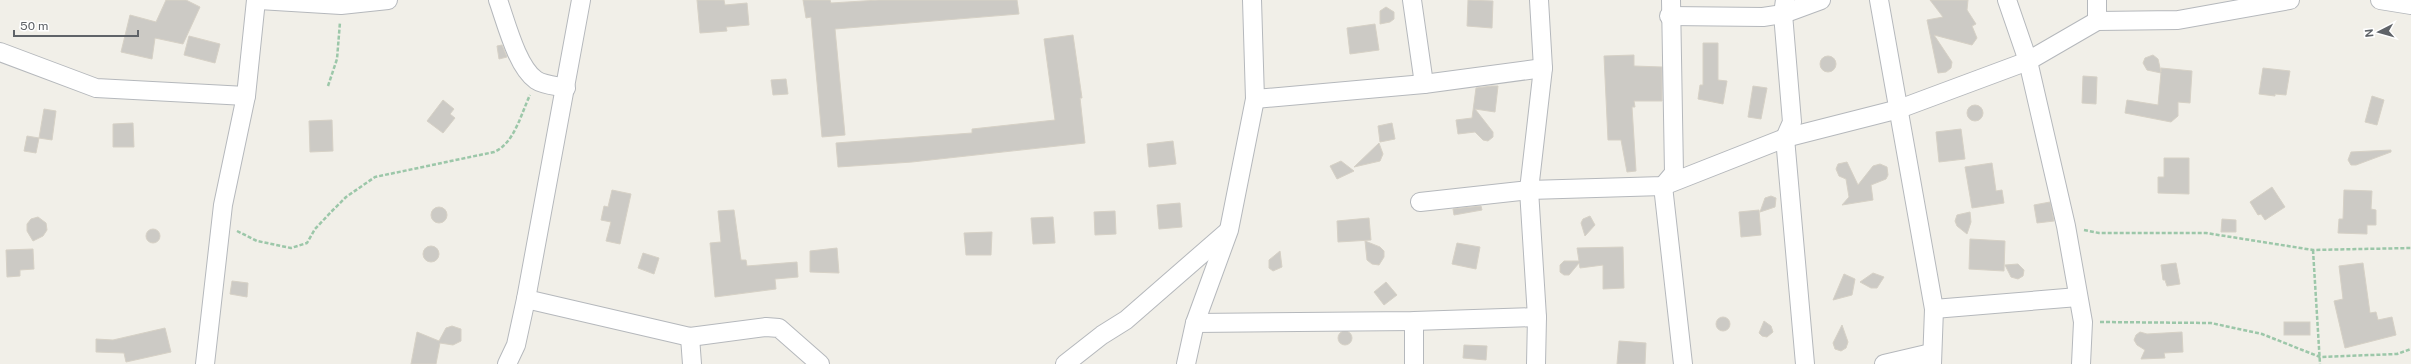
<svg xmlns="http://www.w3.org/2000/svg" width="2411" height="364" viewBox="0 0 2411 364" font-family="'Public Sans',sans-serif">
<rect width="100%" height="100%" fill="#f1efe8"/>
<!-- building -->
<g fill="#cccac5" stroke="#d6d1c6">
<path d="M166 0H186L200 7 183 44 155 38 152 59 121 52 130 15 156 22Z"/>
<path d="M697 0H724L725 5 747 3 749 25 726 27 727 31 700 33Z"/>
<path d="M803 0H830L831 3 879 0H1017L1019 14 835 29 845 135 822 137 811 17 806 18Z"/>
<path d="M1468 0 1493 1 1492 28 1467 26Z"/>
<path d="M1930 0H1968L1967 10 1976 24 1972 26 1977 38 1972 45 1934 35 1952 62 1951 68 1946 72 1938 73 1927 20 1943 17Z"/>
<path d="M1386 7 1394 12V19L1390 22 1380 24V11Z"/>
<path d="M1375 24 1379 50 1350 54 1347 28Z"/>
<path d="M1073 35 1082 98H1080L1085 143 912 162 838 167 836 143 972 133V129L1055 120 1044 39Z"/>
<path d="M189 36 220 44 215 63 184 55Z"/>
<path d="M1703 43H1718V80L1727 81 1723 104 1698 99 1700 85H1703Z"/>
<path d="M502 45 507 57 499 59 497 46Z"/>
<path d="M1634 55V66L1662 67V101H1634L1635 107H1632L1636 171 1627 172 1621 140H1608L1604 56Z"/>
<path d="M2153 55 2158 59 2161 72V68L2192 71 2190 103 2178 102V116L2171 122 2125 113 2127 100 2158 105 2161 73 2147 70 2143 63 2145 58Z"/>
<circle cx="1828" cy="64" r="8"/>
<path d="M2263 68 2290 71 2286 95 2275 94V96L2259 94Z"/>
<path d="M2083 76 2097 77 2096 104 2082 103Z"/>
<path d="M786 79 788 94 773 95 771 80Z"/>
<path d="M1492 86H1498L1495 112 1475 109 1493 132V137L1488 141 1483 140 1475 132 1458 134 1456 120 1472 118 1476 88Z"/>
<path d="M1753 86 1767 88 1761 119 1748 117Z"/>
<path d="M2372 96 2384 100 2377 125 2365 122Z"/>
<path d="M443 100 454 109 450 114 455 118 443 133 427 121Z"/>
<circle cx="1975" cy="113" r="8"/>
<path d="M44 109 56 111 52 140 39 138Z"/>
<path d="M332 120 333 151 310 152 309 121Z"/>
<path d="M133 123 134 147H113V124Z"/>
<path d="M1392 123 1395 139 1380 142 1378 126Z"/>
<path d="M1961 129 1965 159 1939 162 1936 132Z"/>
<path d="M27 136 39 138 36 153 24 151Z"/>
<path d="M1173 141 1176 164 1149 167 1147 144Z"/>
<path d="M1379 143 1383 154 1380 161 1354 167Z"/>
<path d="M2391 150V152L2356 165H2351L2348 160 2351 152Z"/>
<path d="M2164 158H2189V194L2158 193V177H2164Z"/>
<path d="M1341 161 1354 171 1337 179 1330 166Z"/>
<path d="M1847 162 1858 185 1873 166 1880 164 1887 167 1888 175 1886 179 1871 185 1873 200 1842 205 1849 197 1846 179 1839 176 1836 169 1838 164Z"/>
<path d="M1992 163 1996 191 2002 190 2004 203 1972 208 1965 167Z"/>
<path d="M2272 187 2285 207 2265 220 2261 214 2258 215 2250 202Z"/>
<path d="M612 190 631 194 620 244 606 241 611 222 601 220 604 206 608 207Z"/>
<path d="M2344 190 2372 191 2371 209 2376 210V225H2367V234L2338 233 2339 219H2343Z"/>
<path d="M1771 196 1776 198 1775 207 1760 212 1765 198Z"/>
<path d="M2050 202 2054 221 2037 223 2034 205Z"/>
<path d="M1180 203 1182 227 1159 229 1157 205Z"/>
<path d="M1481 206 1482 210 1454 215 1453 209Z"/>
<circle cx="439" cy="215" r="8"/>
<path d="M734 210 741 260H746L747 266 797 262 798 277 775 279 776 289 715 297 710 243 721 242 718 211Z"/>
<path d="M1759 210 1761 235 1741 237 1739 212Z"/>
<path d="M1115 211 1116 234 1095 235 1094 212Z"/>
<path d="M1970 212 1971 222 1967 234 1957 226 1955 221 1957 215Z"/>
<path d="M1590 216 1595 225 1585 236 1581 223 1583 219Z"/>
<path d="M38 217 46 223 47 230 43 236 33 241 27 231V224L31 219Z"/>
<path d="M1053 217 1055 243 1033 244 1031 218Z"/>
<path d="M1369 218 1371 240 1338 242 1337 221Z"/>
<path d="M2222 219 2236 220V232H2221Z"/>
<circle cx="153" cy="236" r="7"/>
<path d="M992 232 991 255H966L964 233Z"/>
<path d="M1970 239 2005 241 2004 271 1969 269Z"/>
<path d="M1365 241 1380 247 1384 251V257L1379 265 1372 264 1367 260Z"/>
<path d="M1457 243 1480 247 1476 269 1452 264Z"/>
<circle cx="431" cy="254" r="8"/>
<path d="M1623 247 1624 288 1603 289V265L1580 268 1579 263 1569 275H1564L1560 272V265L1564 261H1579L1577 248Z"/>
<path d="M837 248 839 273 810 272V251Z"/>
<path d="M33 249 34 269 20 270V276L7 277 6 250Z"/>
<path d="M1280 251 1282 267 1273 271 1269 268V260Z"/>
<path d="M643 253 659 258 654 274 638 268Z"/>
<path d="M2176 263 2180 284 2167 286 2165 280H2163L2161 265Z"/>
<path d="M2363 263 2370 313 2376 312 2378 320 2392 317 2396 335 2345 348 2334 301 2343 299 2339 266Z"/>
<path d="M2018 264 2024 270 2023 276 2018 279 2011 277 2005 265Z"/>
<path d="M1873 273 1884 277 1877 288H1871L1860 282Z"/>
<path d="M1844 274 1855 279 1852 295 1833 300Z"/>
<path d="M232 281 248 283 247 297 230 294Z"/>
<path d="M1386 282 1397 295 1384 305 1374 292Z"/>
<circle cx="1723" cy="324" r="7"/>
<path d="M1764 321 1771 326 1773 332 1767 337 1762 336 1759 333Z"/>
<rect x="2284" y="322" width="26" height="13"/>
<path d="M1842 325 1848 342 1846 348 1841 351 1835 349 1833 343Z"/>
<path d="M452 326 461 329V341L453 345 440 343 436 364H411L417 332 439 341 446 328Z"/>
<path d="M165 328 171 352 126 362 124 353 96 352V339L113 340Z"/>
<circle cx="1345" cy="338" r="7"/>
<path d="M2140 332 2147 334 2182 332 2183 352 2164 353 2165 358 2141 359 2145 350 2137 345 2134 340 2136 335Z"/>
<path d="M1619 341 1646 343 1645 364H1617Z"/>
<path d="M1464 345 1487 346 1486 360 1463 358Z"/>
</g>
<g fill="none" stroke-linecap="round" stroke-linejoin="round">
<!-- minor casing -->
<g stroke="#b5b8bc" stroke-width="20">
<g id="minor">
<path d="M259 0 341 5 388 0"/>
<path d="M498 0C506 22 517 67 536 80 543 85 558 86 566 88"/>
<path d="M1412 0 1424 84"/>
<path d="M1671 0 1674 173 1663 186 1683 364"/>
<path d="M1785 0 1783 14 1792 122 1785 138 1805 364"/>
<path d="M1879 0 1934 309 1932 364"/>
<path d="M2007 0 2028 61 2066 226 2083 322 2081 364"/>
<path d="M2097 0V21"/>
<path d="M2380 0 2411 5"/>
<path d="M1669 16 1763 17 1783 14 1821 0"/>
<path d="M0 52 96 88 246 96"/>
<path d="M1255 99 1424 84 1543 68"/>
<path d="M1420 202 1529 190 1663 186 1785 138 1899 109 2028 61 2097 21 2178 20 2290 0"/>
<path d="M526 299 690 337 766 327 779 328 820 364"/>
<path d="M1934 309 2078 297"/>
<path d="M1414 321V364"/>
<path d="M1195 323 1414 321 1537 317"/>
<path d="M690 337 692 364"/>
<path d="M205 364 223 205 246 96 256 0"/>
<path d="M507 364 516 345 526 299 581 0"/>
<path d="M1065 364 1102 335 1126 320 1227 232"/>
<path d="M1186 364 1195 323 1229 230 1255 99 1252 0"/>
<path d="M1536 364 1537 317 1529 190 1543 68 1539 0"/>
<path d="M1884 364 1931 353"/>
</g>
</g>
<!-- path -->
<g stroke="#9cc7a9" stroke-width="2.5" stroke-dasharray="4 2" stroke-linecap="butt">
<path d="M328 86 337 59 340 22"/>
<path d="M2084 230 2099 233H2206L2313 250 2411 248"/>
<path d="M237 231 257 241 291 248 307 243 315 229 332 211 346 197 375 177 494 152C514 144 521 114 530 95"/>
<path d="M2313 250 2320 364"/>
<path d="M2100 322 2211 323 2262 334 2320 357 2397 354 2411 349"/>
</g>
<!-- minor -->
<use href="#minor" stroke="#fff" stroke-width="18"/>
</g>
<!-- north arrow -->
<g transform="translate(2379 32) rotate(264)" stroke="#ffffff" stroke-width="3" paint-order="stroke">
<path d="M0-3L7 15L0 10L-7 15Z" fill="#5f6368"/>
<text y="-6" font-size="11" font-weight="bold" text-anchor="middle" fill="#5f6368">N</text>
</g>
<!-- scale -->
<path d="M14 30v6h124v-6" fill="none" stroke="#5f6368" stroke-width="2"/>
<text x="20" y="30" font-size="12" fill="#5f6368" stroke="#ffffff" stroke-width="3" paint-order="stroke">50 m</text>
</svg>
